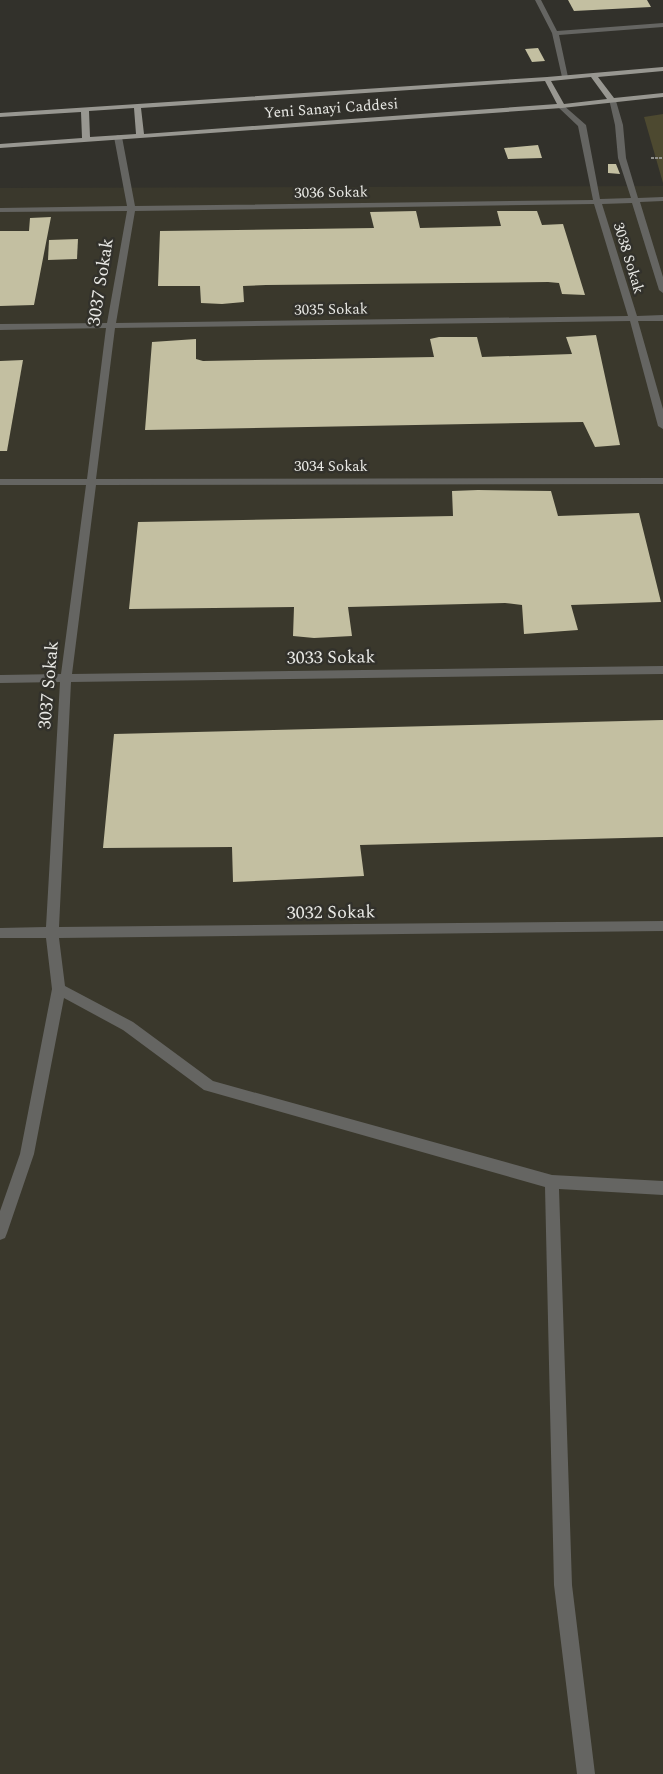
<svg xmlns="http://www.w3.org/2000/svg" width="663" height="1774" viewBox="0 0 663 1774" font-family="Spectral,serif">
<rect width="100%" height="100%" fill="#32312b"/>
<!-- built -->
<path fill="#3a382c" d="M663 186V1774H0V188Z"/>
<!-- green -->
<path fill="#4d4930" d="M663 114V183L644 117Z"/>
<!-- building -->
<g fill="#c3bfa1">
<path d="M568 0H647L651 7 574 11Z"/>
<path d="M538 48 545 61 532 62 525 49Z"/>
<path d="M538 145 542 158 508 159 504 148Z"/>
<path d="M608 164H616L620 174 608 173Z"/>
<path d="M416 211 420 228 501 226 497 211H537L542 225 563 224 585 295 562 294 559 283 548 282 266 285 243 286 244 302 222 304 201 303 200 286H158L160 231 374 228 370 212Z"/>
<path d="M51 217 34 305 0 306V231H29L30 218Z"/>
<path d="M78 239 77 259 48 260 49 240Z"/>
<path d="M596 335 620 445 595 447 583 422 145 430 152 342 196 339V359L203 361 434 357 430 339 439 337H477L482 357 572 354 566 337Z"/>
<path d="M23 360 7 451H0V361Z"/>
<path d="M478 490 551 491 558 516 639 513 661 602 571 605 578 630 524 634 522 605 505 603 348 607 352 636 314 638 293 636 294 607 129 609 138 522 453 516 452 491Z"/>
<path d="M663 720V837L360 845 364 876 233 882 232 847 103 848 114 734Z"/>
</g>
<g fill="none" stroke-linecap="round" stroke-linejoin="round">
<!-- path -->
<path stroke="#90908b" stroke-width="2" stroke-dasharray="3 1" stroke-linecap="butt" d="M651 158H663"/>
<!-- minor -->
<g fill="#656562" fill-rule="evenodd">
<path d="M535 0H541L557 31 663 23V27L559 35 568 77 565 79 562 77 552 33Z"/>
<path d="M609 99 616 101 623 125 626 158 638 198 663 197V201L640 202 663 277V293L659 290 632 203 602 204 637 316 663 315V321H638L663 409V429L658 426 630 321 115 328 96 479 663 478V484L96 485 72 674 663 666V674L71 682 59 927 663 921V931L59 938 65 986 133 1022 213 1081 552 1175 663 1181V1195L559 1189 572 1585 595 1774H577L554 1585 545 1187 204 1090 123 1030 64 998 34 1154 7 1233 5 1238 0 1240V1211L20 1154 52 989 46 938H0V928L46 927 60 682 0 683V675L61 674 86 485H0V479H87L106 328 0 330V324L107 323 127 211 0 212V208L127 206 114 137 118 135 122 137 135 206 593 200 578 126 559 108 558 106 562 104 586 125 600 199 631 198 618 158 615 125ZM594 204 628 316 116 323 135 211Z"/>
</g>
<!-- major -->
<path fill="#989791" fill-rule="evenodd" d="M663 67V71L598 77 614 98 663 93V97L562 108 0 148V144L82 138 81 112 0 117V113L547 77ZM591 77 607 99 564 104 551 81ZM545 81 557 104 144 134 141 108ZM134 108 136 134 90 137 89 111Z"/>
</g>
<g text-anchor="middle" stroke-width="5" stroke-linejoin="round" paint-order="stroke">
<!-- far-street labels -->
<g font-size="15" fill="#e9e9e5" stroke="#32312b">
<text transform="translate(331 108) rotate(-4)" y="5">Yeni Sanayi Caddesi</text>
<text transform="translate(331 192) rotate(-1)" y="5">3036 Sokak</text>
<text transform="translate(629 258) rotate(73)" y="5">3038 Sokak</text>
<text transform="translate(331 309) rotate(-1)" y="5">3035 Sokak</text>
<text x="331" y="471">3034 Sokak</text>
</g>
<!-- street labels -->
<g font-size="18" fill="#e9e9e5" stroke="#32312b">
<text transform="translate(100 282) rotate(-81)" y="6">3037 Sokak</text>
<text transform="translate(331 657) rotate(-1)" y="6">3033 Sokak</text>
<text transform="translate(48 685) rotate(-85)" y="6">3037 Sokak</text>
<text transform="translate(331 912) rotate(-1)" y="6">3032 Sokak</text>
</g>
</g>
</svg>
